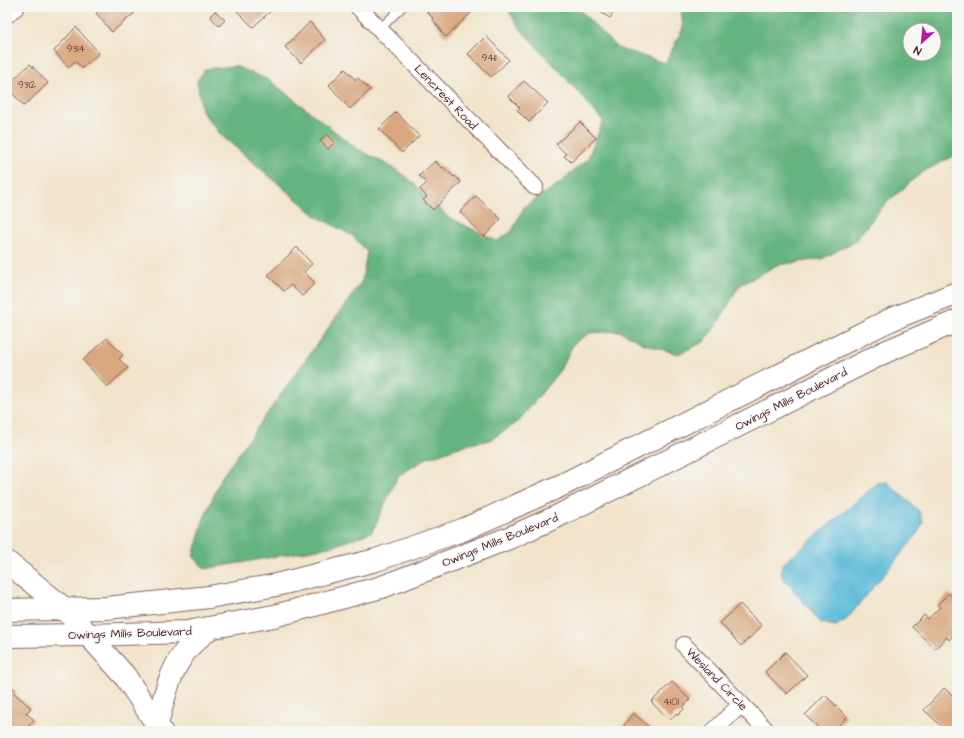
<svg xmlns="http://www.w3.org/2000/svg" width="964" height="738" viewBox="0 0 964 738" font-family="'Architects Daughter',sans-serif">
<rect width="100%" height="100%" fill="#f6f6f2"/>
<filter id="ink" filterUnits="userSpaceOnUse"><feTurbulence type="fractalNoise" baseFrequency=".025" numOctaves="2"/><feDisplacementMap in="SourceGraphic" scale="8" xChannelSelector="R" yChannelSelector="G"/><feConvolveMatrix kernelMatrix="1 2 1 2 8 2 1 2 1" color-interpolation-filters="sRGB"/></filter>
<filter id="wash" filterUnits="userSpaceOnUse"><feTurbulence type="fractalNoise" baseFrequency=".012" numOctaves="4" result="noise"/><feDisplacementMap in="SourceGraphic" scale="16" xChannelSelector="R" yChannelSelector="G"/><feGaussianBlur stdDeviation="0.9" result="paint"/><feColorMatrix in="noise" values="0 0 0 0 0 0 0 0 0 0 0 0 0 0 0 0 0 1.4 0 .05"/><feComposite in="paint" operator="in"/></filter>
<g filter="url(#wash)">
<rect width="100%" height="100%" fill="#f1e4cb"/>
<!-- forest -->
<path fill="#65b37e" stroke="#586954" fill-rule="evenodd" d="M506 7H577L617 48 665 63 683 28 681 7H957V154L921 173 883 206 855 241 822 259 777 265 739 286 720 320 704 342 678 354 644 344 620 331 590 333 574 343 560 370 518 422 490 440 462 446 427 458 398 476 372 532 330 547 205 569 193 556 203 521 221 478 362 281 367 252 353 236 316 216 221 135 202 111 197 81 205 69 235 66 269 80 356 148 388 165 407 177 448 217 497 241 512 231 524 207 560 183 588 158 603 121 565 77 521 30ZM910 30H934V54H910Z"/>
<!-- water -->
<path fill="#5ab9d8" stroke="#526c82" d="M887 482 919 511 923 522 916 536 847 619 836 626 821 623 785 580 781 574 782 565 878 483Z"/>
<g id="blocks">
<!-- building -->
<g fill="#d8a77f">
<path d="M103 7H134L137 11 112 32 96 13Z"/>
<path d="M233 7H275L253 27Z"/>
<path d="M430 7H465L471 13 446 37 440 31 441 30 432 19 433 18 426 11Z"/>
<path d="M592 7H617L610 18Z"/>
<path d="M215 11 225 20 219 26 210 16Z"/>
<path d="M310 22 325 40 301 63 285 47Z"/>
<path d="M76 27 99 53 82 68 75 61 68 67 54 51Z"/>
<path d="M486 36 509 60 491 77 468 54Z"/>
<path d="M30 64 48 83 24 106 7 87V86Z"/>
<path d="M345 69 356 80 358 78 370 90 350 109 329 85Z"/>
<path d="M524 81 548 103 529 122 517 110 520 108 508 96Z"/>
<path d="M396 112 419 136 402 153 379 129Z"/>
<path d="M580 122 596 138 571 162 564 156 566 154 556 144Z"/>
<path d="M327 134 335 142 328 149 320 141Z"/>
<path d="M435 161 442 168 443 167 454 177 455 176 461 182 433 210 423 200 427 197 420 189 427 183 419 176Z"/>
<path d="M476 196 501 219 484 237 460 212Z"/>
<path d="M297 247 312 264 304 272 315 283 302 296 291 285 284 291 268 275Z"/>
<path d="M107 338 123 355 119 359 128 368 107 387 83 360Z"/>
<path d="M957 592V631L949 640 947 637 935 649 912 627 924 615 928 619 940 607 937 605 949 593 952 597Z"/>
<path d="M740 604 762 626 741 646 720 623Z"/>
<path d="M785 652 807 675 787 694 765 672Z"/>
<path d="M672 682 690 700 683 707 684 709 678 715 677 713 670 720 651 702Z"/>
<path d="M7 683 16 691 14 693 31 708 26 713 34 720 24 731H15L7 724Z"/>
<path d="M944 688 957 699V731H947L924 710Z"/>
<path d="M825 695 847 717 833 731H822L805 715Z"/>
<path d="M633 713 654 731H620Z"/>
</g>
</g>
</g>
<g filter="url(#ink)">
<use href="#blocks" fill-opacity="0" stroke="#846463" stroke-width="1"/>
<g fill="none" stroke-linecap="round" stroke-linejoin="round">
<!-- lane casing -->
<g stroke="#846463" stroke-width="10">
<path id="lane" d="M380 29 402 7"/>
</g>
<!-- street casing -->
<g stroke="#846463" stroke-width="18">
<g id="street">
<path d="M358 7 535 187"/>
<path d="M7 15 16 7"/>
<path d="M684 645 767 731"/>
<path d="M714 731 741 704"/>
</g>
</g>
<!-- secondary casing -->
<g stroke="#846463" stroke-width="24">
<path id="secondary" d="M7 562 66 610 125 676 161 731"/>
</g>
<!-- primary casing -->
<g stroke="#846463" stroke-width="24">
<g id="primary">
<path d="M7 610 106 608 209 597 276 585 376 560 465 529 562 485 845 342 890 320 957 293"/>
<path d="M7 636 88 635 187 632 274 616 382 587 509 538 556 517 885 352 957 321"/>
<path d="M157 724C164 698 170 668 189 647 195 640 203 634 210 628"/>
</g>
</g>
<!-- lane -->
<use href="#lane" stroke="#fff" stroke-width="8"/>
<!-- street -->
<use href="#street" stroke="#fff" stroke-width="16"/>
<!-- secondary -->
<use href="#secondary" stroke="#fff" stroke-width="22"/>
<!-- primary -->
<use href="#primary" stroke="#fff" stroke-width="22"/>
</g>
</g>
<g text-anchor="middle" stroke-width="3" stroke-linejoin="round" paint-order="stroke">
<!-- number labels -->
<g font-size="10" fill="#6e4140">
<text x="76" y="52">9314</text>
<text x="489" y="61">9411</text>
<text x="27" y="88">9312</text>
<text x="671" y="705">4101</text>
</g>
<!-- street labels -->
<g font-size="12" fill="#4a1f2b" stroke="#f6f6f2">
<text transform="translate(446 97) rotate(46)" y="4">Lencrest Road</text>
<text transform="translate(791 399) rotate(-27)" y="4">Owings Mills Boulevard</text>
<text transform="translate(500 540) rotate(-22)" y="4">Owings Mills Boulevard</text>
<text transform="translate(130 633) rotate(-2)" y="4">Owings Mills Boulevard</text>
<text transform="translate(717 679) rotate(46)" y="4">Wesland Circle</text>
</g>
</g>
<!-- margin -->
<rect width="964" height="738" fill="none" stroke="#f6f6f2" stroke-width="24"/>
<!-- north arrow -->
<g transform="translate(922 42) rotate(207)"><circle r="19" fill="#f6f6f2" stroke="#b1a0a2"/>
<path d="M0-3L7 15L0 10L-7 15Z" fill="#b5179e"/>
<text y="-6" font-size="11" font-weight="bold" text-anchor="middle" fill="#4a1f2b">N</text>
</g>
</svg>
